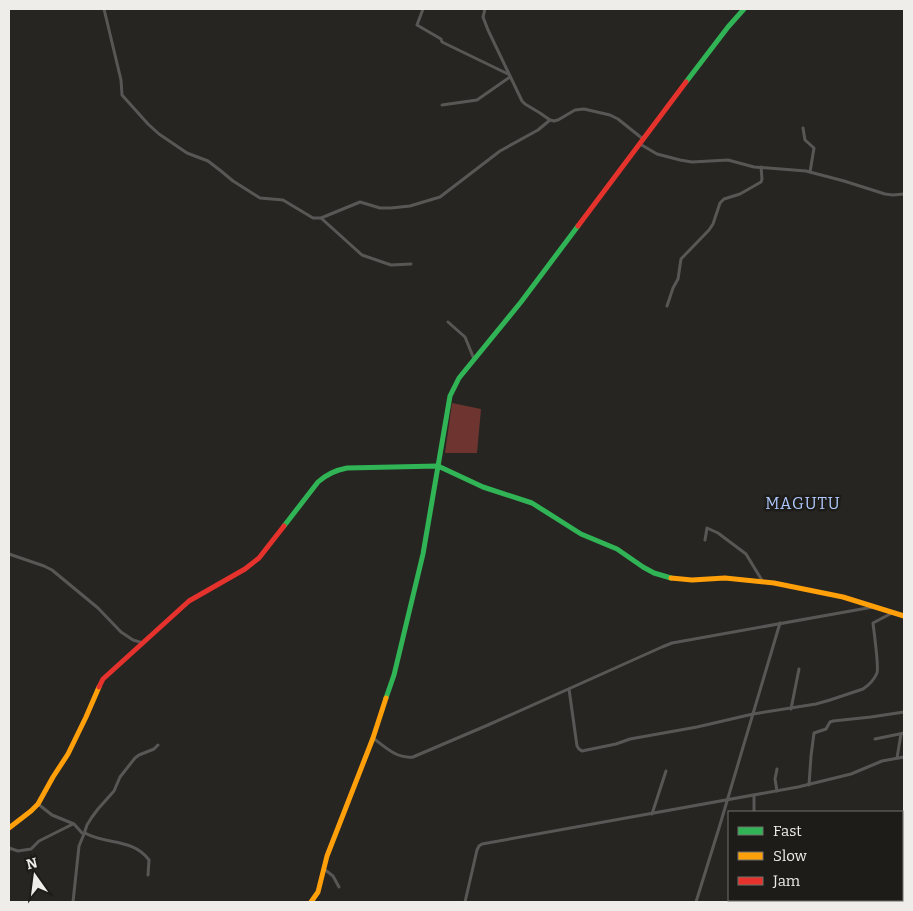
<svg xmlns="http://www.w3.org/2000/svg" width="913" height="911" viewBox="0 0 913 911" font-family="Bitter,serif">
<rect width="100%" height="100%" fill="#262522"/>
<!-- pitch -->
<path fill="#6e3530" d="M452 403 481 409 477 453H445Z"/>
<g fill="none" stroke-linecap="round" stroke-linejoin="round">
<!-- street -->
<g stroke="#585756" stroke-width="3">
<path d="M104 9 121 80 122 95 148 124 159 134 187 153 208 161 221 171 233 181 260 198 283 200 313 218H321L360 202 380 208H391L410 206 440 197 500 151 538 130 550 120"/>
<path d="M423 9 417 25 441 39 442 42 508 74"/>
<path d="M485 9 483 17 488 30 522 101 525 104 540 113 550 120 554 121 558 120 575 110 584 109 610 115 618 119 643 139"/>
<path d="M442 105 477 100 510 77"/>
<path d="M803 128 805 140 814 148 810 172"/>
<path d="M640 144 657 154 680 160 692 162 728 160 754 167 806 171 844 181 885 194 893 195 904 194"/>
<path d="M321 218 362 255 391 265 411 264"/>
<path d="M667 306 673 288 678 279 681 259 709 230 713 224 720 203 724 199 740 194 761 182 762 179 761 167"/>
<path d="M448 322 465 337 474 359"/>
<path d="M705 540 707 528 718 533 746 554 763 582"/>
<path d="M9 554 44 566 52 570 98 608 121 632 133 640 143 643"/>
<path d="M569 689 577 746 579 749 582 751 616 744 630 739 697 727 753 714 816 704 830 700 863 689C869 685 874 680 877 673 879 667 874 632 873 623L892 613"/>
<path d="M791 709 799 669"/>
<path d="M373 738C385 747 397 759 413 757L488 725 662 647 672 643 873 607"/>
<path d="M875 739 904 733"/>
<path d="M897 758 901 734"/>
<path d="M777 769 775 779 777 791"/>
<path d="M809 785 811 756 814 733 826 729 830 722 833 721 871 717 904 712"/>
<path d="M754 795V812"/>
<path d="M38 804 52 815 74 824 82 833 84 834 87 825 92 817 98 809 114 791 120 777 135 758 139 755 154 749 158 745"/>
<path d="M652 814 666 771"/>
<path d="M85 833C106 845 133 838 149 860L148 875"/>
<path d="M9 848 18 851 31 849 39 841 73 824"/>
<path d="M324 869 333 876 339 887"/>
<path d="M73 902 79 846 84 834"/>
<path d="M465 902 477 850 479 846 482 844 798 787 851 774 882 761 904 757"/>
<path d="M696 902 719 828 780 623"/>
</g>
<!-- fast -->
<g stroke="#30b455" stroke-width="5">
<path d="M686 82 728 27 744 9"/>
<path d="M284 526 318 482C327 474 336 470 347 468L438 466 483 487 532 503 581 534 617 549 643 567 654 573 671 578"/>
<path d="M386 698 394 675 423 554 450 396 459 378 521 302 578 226"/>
</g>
<!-- slow -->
<g stroke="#ff9f0a" stroke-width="5">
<path d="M671 578 692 580 725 578 774 583 843 597 904 616"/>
<path d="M9 828 31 811 38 804 53 777 68 754 86 717 99 687"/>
<path d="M311 902 318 892 327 856 373 738 386 698"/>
</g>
<!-- jam -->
<g stroke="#e5322d" stroke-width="5">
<path d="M578 226 686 82"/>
<path d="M99 687 103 679 189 601 245 569 259 558 284 526"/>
</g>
</g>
<g text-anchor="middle" stroke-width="5" stroke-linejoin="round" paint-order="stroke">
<!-- quarter labels -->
<g font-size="16" letter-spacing="1" fill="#aec7fc" stroke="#1d1c18">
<text x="803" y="509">MAGUTU</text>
</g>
</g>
<!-- border -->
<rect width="913" height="911" fill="none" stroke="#eeedea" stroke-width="20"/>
<!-- legend -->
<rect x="728" y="811" width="175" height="90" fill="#1d1c18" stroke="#71706c"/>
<rect x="738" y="827" width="25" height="8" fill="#30b455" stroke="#71706c"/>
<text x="773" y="836" font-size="15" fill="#eeedea">Fast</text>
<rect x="738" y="852" width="25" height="8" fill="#ff9f0a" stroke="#71706c"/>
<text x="773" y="861" font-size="15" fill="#eeedea">Slow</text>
<rect x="738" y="877" width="25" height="8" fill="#e5322d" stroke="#71706c"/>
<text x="773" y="886" font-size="15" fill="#eeedea">Jam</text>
<!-- north arrow -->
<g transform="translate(35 876) rotate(346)" stroke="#1d1c18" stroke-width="4" paint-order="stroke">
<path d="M0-4L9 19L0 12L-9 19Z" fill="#eeedea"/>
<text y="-8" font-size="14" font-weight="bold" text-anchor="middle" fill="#eeedea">N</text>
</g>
</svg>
